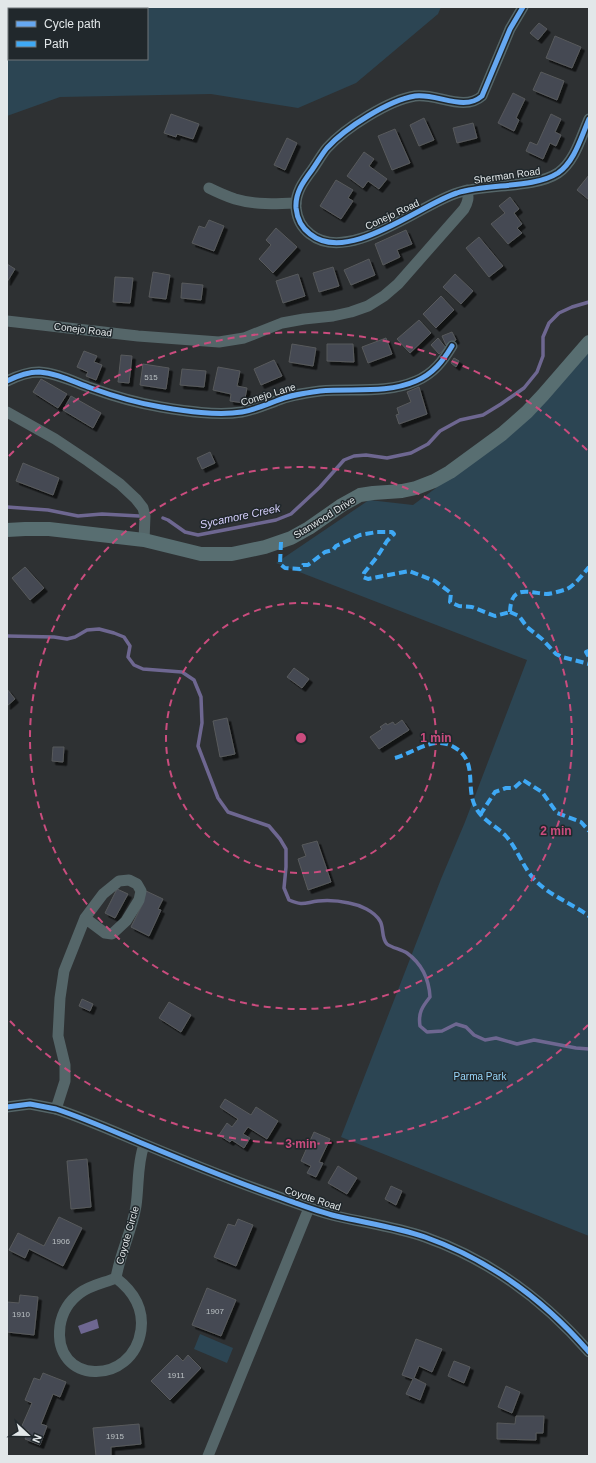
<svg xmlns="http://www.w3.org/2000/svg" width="596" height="1463" viewBox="0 0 596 1463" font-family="Helvetica,sans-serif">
<defs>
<filter id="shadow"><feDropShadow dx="3.5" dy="3.5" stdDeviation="0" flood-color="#0009"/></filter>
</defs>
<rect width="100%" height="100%" fill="#2e3133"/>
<!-- green -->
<g fill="#2c4553" fill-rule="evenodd">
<path d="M7 7H441L438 14 356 83 298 108 211 94 60 97 7 116ZM9 9H147V59H9Z"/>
<path d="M589 353V1236L341 1137 441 879 465 822 527 660 276 563 369 500 413 505 494 445 582 355Z"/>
<path d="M200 1334 233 1348 227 1363 194 1349Z"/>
</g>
<!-- water -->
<path fill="#6e6791" d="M97 1319 99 1328 81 1334 78 1326Z"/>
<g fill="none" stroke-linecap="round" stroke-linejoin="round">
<!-- stream -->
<g stroke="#6e6791" stroke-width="3.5">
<path d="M7 507 48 510 78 516 102 514 139 516"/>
<path d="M163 518 168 520 185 532 198 535 276 520 291 514 320 487 344 460 354 456 366 455 387 458 411 453 428 444 440 431 460 420 483 415 501 404 524 388 537 372 543 356V337L549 323 559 313 572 307 589 302"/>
<path d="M7 636 54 637 67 639 75 637 87 630 99 629 114 633 124 637 130 646 128 657 134 665 143 669 182 672 194 680 201 697 202 723 198 746 218 798 228 812 269 826 280 839 286 849V867L284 888 289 900C303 906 304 903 318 901 327 900 340 901 349 903 360 905 374 911 380 921 384 927 381 938 387 944 392 948 401 949 407 953 422 964 429 979 430 997 422 1007 418 1013 420 1026L427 1032 442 1031 456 1024 466 1027 474 1035 485 1040 496 1038 517 1044 534 1040 576 1048 589 1049"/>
</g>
</g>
<!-- building -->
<g fill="#444952" stroke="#585a5c" filter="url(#shadow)">
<path d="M539 23 547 29 538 40 530 33Z"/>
<path d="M555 36 581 47 572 68 546 58Z"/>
<path d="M541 72 564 81 557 100 533 90Z"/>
<path d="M513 93 525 99 516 118 519 120 514 131 498 123Z"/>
<path d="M171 114 199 124 193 139 177 134 176 137 164 133Z"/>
<path d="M551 114 561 119 555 132 561 135 556 146 550 143 543 159 526 151 530 142 537 145Z"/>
<path d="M424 118 434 140 419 146 410 125Z"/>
<path d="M473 123 477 138 457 143 453 128Z"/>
<path d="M395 129 410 163 392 170 378 136Z"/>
<path d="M287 138 297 143 285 170 274 165Z"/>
<path d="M364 152 374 159 369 166 387 179 379 189 368 181 363 188 347 176Z"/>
<path d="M589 175V200L577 190Z"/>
<path d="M336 180 353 190 348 198 353 201 341 219 320 206Z"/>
<path d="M510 197 519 209 514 213 522 224 517 228 522 233 508 244 491 224 505 213 499 206Z"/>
<path d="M209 220 224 226 214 251 192 243 199 226 205 228Z"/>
<path d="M276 228 297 247 273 273 259 259 271 245 266 240Z"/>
<path d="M406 230 412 244 397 250 400 257 383 265 375 244Z"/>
<path d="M479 237 503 266 489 277 466 248Z"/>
<path d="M369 259 375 275 351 285 344 270Z"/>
<path d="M7 264 15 269 7 282Z"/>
<path d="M333 267 339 286 319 292 313 273Z"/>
<path d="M153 272 170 275 166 299 149 297Z"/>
<path d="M298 274 305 296 283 303 276 281Z"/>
<path d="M455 274 473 291 461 304 443 287Z"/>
<path d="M115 277 133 278 130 303 113 302Z"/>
<path d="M182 283 203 285 201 300 181 298Z"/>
<path d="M441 296 454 310 436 328 423 314Z"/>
<path d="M419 320 431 333 410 353 397 339Z"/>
<path d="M452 332 456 340 446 345 442 336Z"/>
<path d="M386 338 392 354 368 363 362 347Z"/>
<path d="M438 338 446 348 439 354 431 345Z"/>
<path d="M292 344 316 348 313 366 289 362Z"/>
<path d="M327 344H353L354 362 327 361Z"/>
<path d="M84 351 97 356 94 362 102 365 96 380 86 376 88 372 77 367Z"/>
<path d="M121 355 132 356 129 383 118 382Z"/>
<path d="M454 358 459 361 456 367 451 363Z"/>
<path d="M274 360 282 376 261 385 254 369Z"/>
<path d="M143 364 169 368 166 389 140 385Z"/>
<path d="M218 367 240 371 237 386 247 388 244 403 230 401 231 394 213 390Z"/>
<path d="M182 369 206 371 204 387 180 385Z"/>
<path d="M41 379 67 394 58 408 33 392Z"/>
<path d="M419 387 427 414 399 424 396 415 399 414 397 408 411 402 407 392Z"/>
<path d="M71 396 101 413 93 428 63 410Z"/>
<path d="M210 452 215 463 202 469 197 458Z"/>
<path d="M23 463 59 478 53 495 16 481Z"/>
<path d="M25 567 44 588 30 600 12 578Z"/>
<path d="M294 668 309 679 302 688 287 677Z"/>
<path d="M7 689 15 699 7 706Z"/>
<path d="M227 718 235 754 220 757 213 721Z"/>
<path d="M402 720 409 730 379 749 370 737 382 729 380 727 386 723 387 725 393 722 395 725Z"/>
<path d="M53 747H64L63 762 52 761Z"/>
<path d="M317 841 331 882 308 890 298 859 306 856 302 845Z"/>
<path d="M117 889 128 894 115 918 105 913Z"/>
<path d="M146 891 163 899 158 909 161 910 149 936 131 927 142 905Z"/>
<path d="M82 999 93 1004 90 1011 79 1006Z"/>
<path d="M169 1002 191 1015 181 1032 159 1018Z"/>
<path d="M225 1099 251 1115 256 1107 278 1121 267 1139 248 1127 243 1134 250 1138 244 1148 232 1140 230 1142 219 1135 227 1123 232 1127 238 1119 220 1107Z"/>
<path d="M314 1132 330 1139 319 1162 323 1163 316 1177 307 1173 311 1166 301 1161Z"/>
<path d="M87 1159 91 1207 71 1209 67 1161Z"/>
<path d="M338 1166 357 1178 347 1194 328 1183Z"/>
<path d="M391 1186 402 1191 396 1205 385 1199Z"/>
<path d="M59 1217 82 1228 63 1266 29 1249 25 1258 9 1250 18 1233 44 1246Z"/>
<path d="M238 1219 253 1225 236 1266 214 1257 228 1224 235 1226Z"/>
<path d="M207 1288 236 1300 221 1336 192 1325Z"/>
<path d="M20 1295 38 1297 34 1335 7 1332V1302L19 1303Z"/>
<path d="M416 1339 442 1349 432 1372 419 1366 414 1378 426 1384 420 1400 406 1394 413 1379 402 1375Z"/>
<path d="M177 1355 183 1361 188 1355 201 1368 170 1400 151 1381Z"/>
<path d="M454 1361 470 1367 464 1383 448 1376Z"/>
<path d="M43 1373 66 1382 60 1397 53 1394 41 1424 47 1426 40 1445 25 1439 29 1431 21 1428 32 1403 25 1400 34 1378 40 1380Z"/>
<path d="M506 1386 520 1392 512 1413 498 1407Z"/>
<path d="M516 1416H544L543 1433H536V1440L497 1439V1423L515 1424Z"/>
<path d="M139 1424 141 1444 111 1447V1456H96L93 1428Z"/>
</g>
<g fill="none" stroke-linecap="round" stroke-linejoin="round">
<!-- minor -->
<g stroke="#556669" stroke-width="11">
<path d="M523 7 510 29 482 96C464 112 437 93 415 96 389 100 345 128 327 148 322 154 317 163 312 170 303 182 295 193 296 208 297 218 302 228 310 234 348 265 421 204 457 193 487 183 533 189 558 173 575 161 581 137 589 119"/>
<path d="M209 188C217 192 226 196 235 199 255 205 275 204 296 203"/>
<path d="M7 321 138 336 219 342 244 338 282 323 304 319 333 316 351 312 368 306 384 296 398 284 464 209C468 202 469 198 467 190"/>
<path d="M7 381C17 376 28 372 39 372 57 373 74 382 91 388 113 396 137 403 161 407 185 411 217 416 242 412 254 410 265 405 276 401 290 395 305 393 320 391 352 388 386 394 416 381 433 374 443 361 452 346"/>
<path d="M7 412 55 439 88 461 120 484 136 499 143 508 145 516 144 540"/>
<path d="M7 1107 30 1104 56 1109C86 1119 115 1132 144 1144 187 1162 231 1180 276 1196 296 1203 316 1211 336 1216 366 1223 396 1227 425 1237 490 1260 544 1300 589 1352"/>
<path d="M56 1109 65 1081V1065L58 1036 60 998 64 971 85 918 103 894 119 881 129 880 137 884 141 891 139 900 126 921 112 934 105 933 85 918"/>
<path d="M116 1278C133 1291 144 1307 141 1330 133 1387 52 1385 60 1326 62 1313 69 1301 80 1293 91 1285 104 1283 116 1278Z"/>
<path d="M116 1278C120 1253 132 1231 136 1206 139 1185 137 1164 144 1145"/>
<path d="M208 1456 309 1208"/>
</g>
<!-- major -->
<path stroke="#586e71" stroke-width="14" d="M7 530 25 529H49L144 540 201 554H232L265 547 291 538 309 528 342 505 360 495 373 493 402 491 416 488 434 481 450 472 502 434 527 412 543 395 589 342"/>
<!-- quiet -->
<g stroke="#3fa9f5" stroke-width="4" stroke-dasharray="8 4" stroke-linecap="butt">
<path d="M281 542 280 564 285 568 300 569 303 565H308L325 552 333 550 336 546 360 535 377 532H392L394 534 387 541 377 557 364 573 363 577 368 579 409 571 435 581 451 593 450 602 459 606 472 607 495 616 510 612"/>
<path d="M510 612C511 585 526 592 546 594 551 594 561 591 567 589 574 586 584 573 589 567"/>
<path d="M510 612 519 616 527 627 542 639 556 654 562 657 589 664"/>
<path d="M589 651 586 652 589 657"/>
<path d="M395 758C413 753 433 736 452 746 480 760 464 787 476 808 482 820 496 826 505 835 517 848 522 865 533 878 548 895 571 903 589 916"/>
<path d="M480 815 495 792 506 788H514L523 780 542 792 557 813 581 822 589 831"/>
</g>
<!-- cycleway casing -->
<g stroke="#21282c" stroke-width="8">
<g id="cycleway">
<path d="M523 7 510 29 482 96C464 112 437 93 415 96 389 100 345 128 327 148 322 154 317 163 312 170 303 182 295 193 296 208 297 218 302 228 310 234 348 265 421 204 457 193 487 183 533 189 558 173 575 161 581 137 589 119"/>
<path d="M7 381C17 376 28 372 39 372 57 373 74 382 91 388 113 396 137 403 161 407 185 411 217 416 242 412 254 410 265 405 276 401 290 395 305 393 320 391 352 388 386 394 416 381 433 374 443 361 452 346"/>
<path d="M7 1107 30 1104 56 1109C86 1119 115 1132 144 1144 187 1162 231 1180 276 1196 296 1203 316 1211 336 1216 366 1223 396 1227 425 1237 490 1260 544 1300 589 1352"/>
</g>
</g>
<!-- cycleway -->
<use href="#cycleway" stroke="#66a8f1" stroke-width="5"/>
</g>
<!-- distance rings -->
<g fill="none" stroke="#ca4c7e" stroke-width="2" stroke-dasharray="7 5">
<circle cx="301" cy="738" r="135"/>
<circle cx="301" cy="738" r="271"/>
<path d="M588 1025A406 406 0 0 1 9 1020M9 456A406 406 0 0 1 588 451"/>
</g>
<g text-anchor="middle" stroke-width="3" stroke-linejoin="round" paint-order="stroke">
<!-- number labels -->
<g font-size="8" fill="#bac0c3">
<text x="151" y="380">515</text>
<text x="61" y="1244">1906</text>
<text x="215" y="1314">1907</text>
<text x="21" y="1317">1910</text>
<text x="176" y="1378">1911</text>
<text x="115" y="1439">1915</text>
</g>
<!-- street labels -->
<g font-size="10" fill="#e2e7e9" stroke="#21282c">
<text transform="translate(507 175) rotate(-8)" y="4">Sherman Road</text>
<text transform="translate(392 214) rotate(-25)" y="4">Conejo Road</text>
<text transform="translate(83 329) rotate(7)" y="4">Conejo Road</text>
<text transform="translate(268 394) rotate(-17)" y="4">Conejo Lane</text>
<text transform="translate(324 517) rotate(-32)" y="4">Stanwood Drive</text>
<text transform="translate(313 1198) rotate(18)" y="4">Coyote Road</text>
<text transform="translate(127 1235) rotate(-74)" y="4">Coyote Circle</text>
</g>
<!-- park labels -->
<g font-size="10" fill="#98d7fb" stroke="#21282c">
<text x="480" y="1080">Parma Park</text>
</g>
<!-- water labels -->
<g font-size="11" font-style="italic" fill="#d7d0fd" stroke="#21282c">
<text transform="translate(240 516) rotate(-12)" y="4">Sycamore Creek</text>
</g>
</g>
<circle cx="301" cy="738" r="6" fill="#ca4c7e" stroke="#21282c" stroke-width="2"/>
<g font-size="12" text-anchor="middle" font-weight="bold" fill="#ca4c7e" stroke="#21282c" stroke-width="3" stroke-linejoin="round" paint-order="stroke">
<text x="436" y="742">1 min</text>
<text x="556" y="835">2 min</text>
<text x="301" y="1148">3 min</text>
</g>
<!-- border -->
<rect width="596" height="1463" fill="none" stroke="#e2e7e9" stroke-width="16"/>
<!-- legend -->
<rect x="8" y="8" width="140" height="52" fill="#21282c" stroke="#6e7478"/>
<rect x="16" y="21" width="20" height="6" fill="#66a8f1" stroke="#6e7478"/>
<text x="44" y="28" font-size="12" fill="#e2e7e9">Cycle path</text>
<rect x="16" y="41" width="20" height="6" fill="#3fa9f5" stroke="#6e7478"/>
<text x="44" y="48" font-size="12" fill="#e2e7e9">Path</text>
<!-- north arrow -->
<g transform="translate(28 1435) rotate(112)" stroke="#21282c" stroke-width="3" paint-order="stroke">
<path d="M0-3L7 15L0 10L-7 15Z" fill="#e2e7e9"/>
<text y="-6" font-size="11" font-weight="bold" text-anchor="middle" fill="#e2e7e9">N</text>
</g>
</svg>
